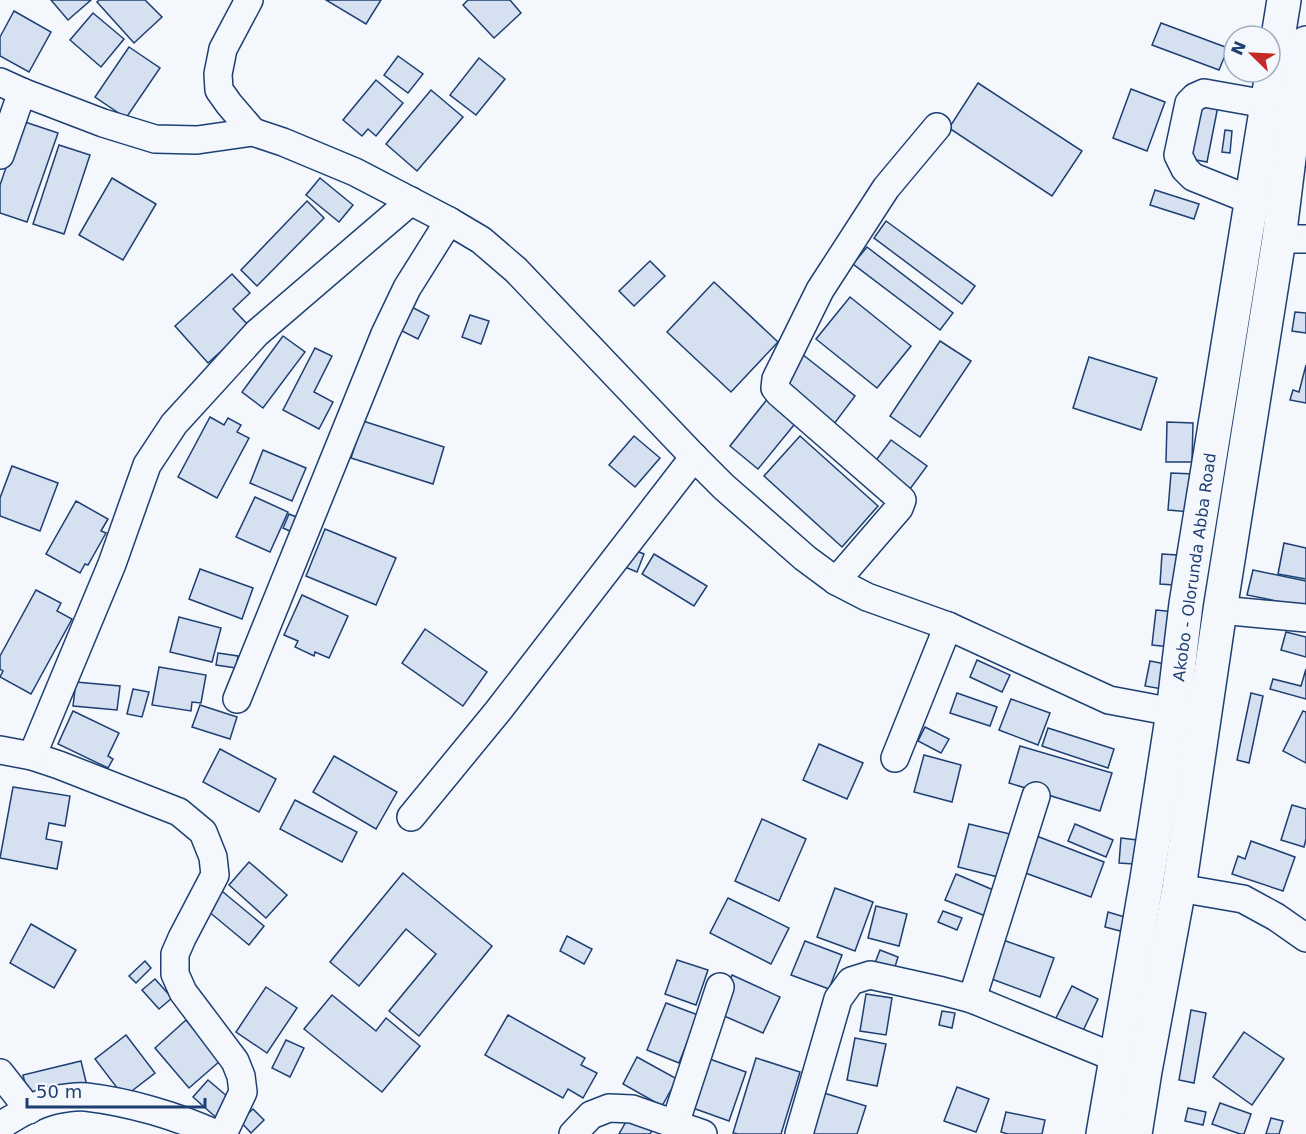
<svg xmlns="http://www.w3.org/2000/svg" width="1306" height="1134" viewBox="0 0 1306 1134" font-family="'DejaVu Sans',sans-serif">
<rect width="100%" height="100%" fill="#f4f7fb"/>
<!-- building -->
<g fill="#d5e0f0" stroke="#1d3f73" stroke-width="1.5">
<path d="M51 0H91L68 20Z"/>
<path d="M99 0H145L162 17 134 43 97 2Z"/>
<path d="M326 0H381L366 24Z"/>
<path d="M468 0H510L521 13 494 38 463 5Z"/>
<path d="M14 11 51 32 29 72 0 56V37Z"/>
<path d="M93 13 124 39 101 67 70 40Z"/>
<path d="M1161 23 1228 48 1219 70 1152 45Z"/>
<path d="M129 47 160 68 126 118 95 97Z"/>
<path d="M398 56 423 74 408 93 384 75Z"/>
<path d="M479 58 505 79 476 115 450 95Z"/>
<path d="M376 80 403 103 376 136 368 129 362 136 343 120Z"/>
<path d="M978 83 1082 151 1052 196 949 128Z"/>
<path d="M1131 89 1165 102 1147 151 1113 138Z"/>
<path d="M431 90 463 117 417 171 386 144Z"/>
<path d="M1197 102 1218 106 1207 162 1186 158Z"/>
<path d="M22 121 58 133 27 222 0 213V185Z"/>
<path d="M1225 130 1232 131 1230 153 1222 152Z"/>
<path d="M59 145 90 155 64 234 33 224Z"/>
<path d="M112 178 156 204 123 260 79 235Z"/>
<path d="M320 178 353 205 339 222 306 195Z"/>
<path d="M1155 190 1199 204 1194 219 1150 205Z"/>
<path d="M307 201 324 218 257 286 241 270Z"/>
<path d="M886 221 975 286 962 304 874 238Z"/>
<path d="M867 247 953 313 940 330 853 264Z"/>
<path d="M650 261 665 276 634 306 619 291Z"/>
<path d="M232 274 250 293 233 309 249 326 208 363 175 326Z"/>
<path d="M714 282 778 342 731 392 667 332Z"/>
<path d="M850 297 911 346 877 388 816 339Z"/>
<path d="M406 304 429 316 418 339 394 327Z"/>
<path d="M1295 312 1306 313V333L1292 331Z"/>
<path d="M470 315 489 321 481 344 462 337Z"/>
<path d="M283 336 305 352 263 408 242 392Z"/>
<path d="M940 341 971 361 920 437 890 416Z"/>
<path d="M315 348 332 356 314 392 333 402 319 429 283 410Z"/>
<path d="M802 354 855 396 831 428 777 386Z"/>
<path d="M1089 357 1157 378 1141 430 1073 408Z"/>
<path d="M1306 365V403L1290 400 1293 390 1299 392Z"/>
<path d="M769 397 798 420 758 469 730 446Z"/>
<path d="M210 417 224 425 228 418 241 425 237 432 249 438 217 498 178 477Z"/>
<path d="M363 421 444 447 433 484 351 458Z"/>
<path d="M1167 422 1193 423 1192 462H1166Z"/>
<path d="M634 436 660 458 635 487 609 465Z"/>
<path d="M800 436 878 506 842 547 764 476Z"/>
<path d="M891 440 927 466 910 489 874 463Z"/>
<path d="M263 450 306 468 292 501 250 483Z"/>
<path d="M12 466 58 483 40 531 0 516V498Z"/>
<path d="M1171 473 1194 474 1191 512 1168 510Z"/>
<path d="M255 497 288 512 270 552 236 537Z"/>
<path d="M76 501 108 519 101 531 106 533 88 565 85 564 80 573 46 554Z"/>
<path d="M289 514 299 518 292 532 283 528Z"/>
<path d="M325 529 396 558 376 605 306 576Z"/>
<path d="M1284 543 1306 548V579L1278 574Z"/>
<path d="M627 547 644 554 637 572 620 565Z"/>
<path d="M654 554 707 586 694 606 642 574Z"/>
<path d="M1162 554 1177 555 1174 585 1160 584Z"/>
<path d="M200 569 253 588 242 619 189 599Z"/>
<path d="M1253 570 1306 581V607L1247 595Z"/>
<path d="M36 590 61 603 57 611 72 619 31 694 0 677 3 671 0 669V656Z"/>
<path d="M302 595 348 616 329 658 315 652 314 656 295 647 298 641 284 635Z"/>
<path d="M1156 610 1175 612 1171 647 1152 645Z"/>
<path d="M179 617 221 628 212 662 170 652Z"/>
<path d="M425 629 487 672 463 706 402 663Z"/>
<path d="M1286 632 1306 637V657L1281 650Z"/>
<path d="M218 653 238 656 236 668 216 665Z"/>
<path d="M977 660 1010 675 1002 692 970 677Z"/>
<path d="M1150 661 1176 666 1162 689 1145 686Z"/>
<path d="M159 667 206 675 201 703 192 702 191 711 152 705Z"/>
<path d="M1306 669V699L1270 689 1273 679 1301 686Z"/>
<path d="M76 682 120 686 117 710 73 706Z"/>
<path d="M133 689 149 692 142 717 127 714Z"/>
<path d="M957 693 997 707 990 726 950 713Z"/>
<path d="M1251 693 1263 696 1249 763 1237 760Z"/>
<path d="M1011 699 1050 713 1038 745 999 730Z"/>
<path d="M200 705 237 717 230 739 192 727Z"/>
<path d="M73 711 119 733 108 756 113 759 108 768 58 744Z"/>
<path d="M1303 711 1306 712V763L1283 751Z"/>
<path d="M925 727 949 739 941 753 918 741Z"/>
<path d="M1048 728 1114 749 1108 768 1042 746Z"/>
<path d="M819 744 863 763 847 799 803 780Z"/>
<path d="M1020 746 1112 773 1100 811 1009 783Z"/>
<path d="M220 749 276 779 259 812 203 782Z"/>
<path d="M924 755 961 765 952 802 914 792Z"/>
<path d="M334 756 397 792 376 829 313 792Z"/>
<path d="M13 787 70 796 65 826 49 823 46 839 62 842 57 869 0 858Z"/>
<path d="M295 800 357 832 342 862 280 829Z"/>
<path d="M1292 805 1306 809V839L1304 847 1281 840Z"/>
<path d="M762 819 806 839 779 901 735 881Z"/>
<path d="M969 824 1010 834 998 877 958 867Z"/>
<path d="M1075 824 1113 840 1106 857 1068 841Z"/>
<path d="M1034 835 1104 862 1091 897 1020 871Z"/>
<path d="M1121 838 1137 840 1134 864 1119 863Z"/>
<path d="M1251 841 1295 857 1283 891 1232 874 1238 856 1245 859Z"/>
<path d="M249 862 287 895 266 918 229 885Z"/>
<path d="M403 873 492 946 419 1036 389 1011 436 954 406 929 359 986 330 962Z"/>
<path d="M956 874 998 892 988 917 945 900Z"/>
<path d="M217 887 264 926 249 945 202 906Z"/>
<path d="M835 888 873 902 855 951 817 937Z"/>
<path d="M728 898 789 928 771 964 710 933Z"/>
<path d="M876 906 907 914 899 946 868 938Z"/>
<path d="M943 911 962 918 957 930 938 922Z"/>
<path d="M1108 912 1128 918 1124 932 1105 927Z"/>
<path d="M31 924 76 950 54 988 10 963Z"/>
<path d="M567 936 592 949 584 964 560 951Z"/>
<path d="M1003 940 1054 958 1040 997 989 978Z"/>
<path d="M805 941 842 955 829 989 791 975Z"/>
<path d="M880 950 898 957 894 970 875 963Z"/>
<path d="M677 960 708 970 696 1005 665 994Z"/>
<path d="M145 961 151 968 136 983 129 976Z"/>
<path d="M732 975 780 997 763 1033 715 1012Z"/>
<path d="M155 979 172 998 159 1009 142 990Z"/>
<path d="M1072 986 1098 999 1081 1035 1054 1022Z"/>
<path d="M266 987 297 1008 267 1053 236 1032Z"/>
<path d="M866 994 892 998 886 1035 860 1031Z"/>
<path d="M332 995 376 1031 386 1018 420 1046 382 1092 304 1029Z"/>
<path d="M666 1003 698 1015 679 1063 647 1050Z"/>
<path d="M1191 1010 1206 1013 1194 1083 1179 1080Z"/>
<path d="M942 1011 955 1013 952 1028 939 1025Z"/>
<path d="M508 1015 585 1058 581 1065 597 1073 583 1098 568 1089 563 1098 485 1055Z"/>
<path d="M186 1020 220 1061 189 1088 155 1048Z"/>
<path d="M1244 1032 1284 1059 1252 1105 1213 1077Z"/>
<path d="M126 1035 155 1073 124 1097 95 1059Z"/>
<path d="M855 1038 886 1044 877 1086 847 1080Z"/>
<path d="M286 1040 304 1048 290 1077 272 1068Z"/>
<path d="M637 1057 677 1079 662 1106 623 1084Z"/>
<path d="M707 1058 746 1072 729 1121 690 1107Z"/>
<path d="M756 1058 800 1072 781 1134H738L733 1133Z"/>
<path d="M81 1061 87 1086 29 1100 23 1075Z"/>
<path d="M208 1080 235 1103 220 1121 193 1097Z"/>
<path d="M957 1087 989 1099 976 1132 944 1121Z"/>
<path d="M824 1093 866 1106 857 1134H812Z"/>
<path d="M1220 1103 1251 1114 1244 1134H1240L1212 1124Z"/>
<path d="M1188 1108 1206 1112 1203 1125 1185 1121Z"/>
<path d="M253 1109 264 1120 251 1133 240 1121Z"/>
<path d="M1006 1112 1045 1120 1042 1134H1008L1001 1132Z"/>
<path d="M631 1113 655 1126 650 1134H619Z"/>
<path d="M1271 1118 1283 1121 1279 1134H1266Z"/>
</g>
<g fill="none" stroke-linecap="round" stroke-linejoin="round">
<!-- minor casing -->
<g stroke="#1d3f73" stroke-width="30">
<g id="minor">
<path d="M249 0 223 49 218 74 219 90 229 104 253 132"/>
<path d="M0 82 22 92 103 123 155 139 197 140 253 132 283 142 355 172 449 221 481 240 516 270 694 457 724 487 805 558 836 581 867 597 948 626 1109 700 1173 712"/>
<path d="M0 155 22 92"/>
<path d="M1253 196 1238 195 1193 177 1185 169 1178 155 1189 103 1195 97 1204 93 1266 104"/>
<path d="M1279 239H1306"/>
<path d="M836 581 899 508 902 500 779 393 775 388 776 379 820 290 886 188 937 127"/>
<path d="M1220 610 1306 618"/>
<path d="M237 699 385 334 407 288 449 221"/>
<path d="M0 750 32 756 59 765 179 812 203 832 213 857 215 875 182 938 175 954V974L183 992 235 1061 241 1076 243 1092 223 1134"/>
<path d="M32 756 112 564 147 465 174 424 257 333 411 201"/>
<path d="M895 758 948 626"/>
<path d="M411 817 498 711 694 457"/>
<path d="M1179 888 1243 899 1276 917 1306 938"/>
<path d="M972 999 1036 796"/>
<path d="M0 1073 29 1110"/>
<path d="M675 1124 720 987"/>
<path d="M0 1126C16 1116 35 1104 54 1100 64 1098 77 1096 86 1097 129 1102 177 1116 216 1134"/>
<path d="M573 1134 591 1115 609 1108 632 1109 703 1134"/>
<path d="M799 1134 838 999 851 981 870 975 942 991 972 999 1116 1058"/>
</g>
</g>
<!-- major casing -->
<g stroke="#1d3f73" stroke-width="36">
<g id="major">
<path d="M1103 1134 1147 879 1173 712 1186 604 1284 0"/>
<path d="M1135 1134 1145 1071 1179 888 1220 610 1279 239 1295 110 1306 43"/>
</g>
</g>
<!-- minor -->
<use href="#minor" stroke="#f4f7fb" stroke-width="27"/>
<!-- major -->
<use href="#major" stroke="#f4f7fb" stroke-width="33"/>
</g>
<g text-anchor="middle" stroke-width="4.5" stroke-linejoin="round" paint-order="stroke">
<!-- street labels -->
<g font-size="16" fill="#1d3f73" stroke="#f4f7fb">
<text transform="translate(1194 567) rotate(-82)" y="6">Akobo - Olorunda Abba Road</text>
</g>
</g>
<!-- north arrow -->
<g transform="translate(1252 54) rotate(294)"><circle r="28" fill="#f4f7fb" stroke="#9eadc5" stroke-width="1.5"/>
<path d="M0-4.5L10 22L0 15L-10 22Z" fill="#c62828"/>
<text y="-9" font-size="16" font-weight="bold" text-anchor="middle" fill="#1d3f73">N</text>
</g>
<!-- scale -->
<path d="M27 1098v9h178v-9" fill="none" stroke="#1d3f73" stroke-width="3"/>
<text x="36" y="1098" font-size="18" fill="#1d3f73" stroke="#f4f7fb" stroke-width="4.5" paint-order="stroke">50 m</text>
</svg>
